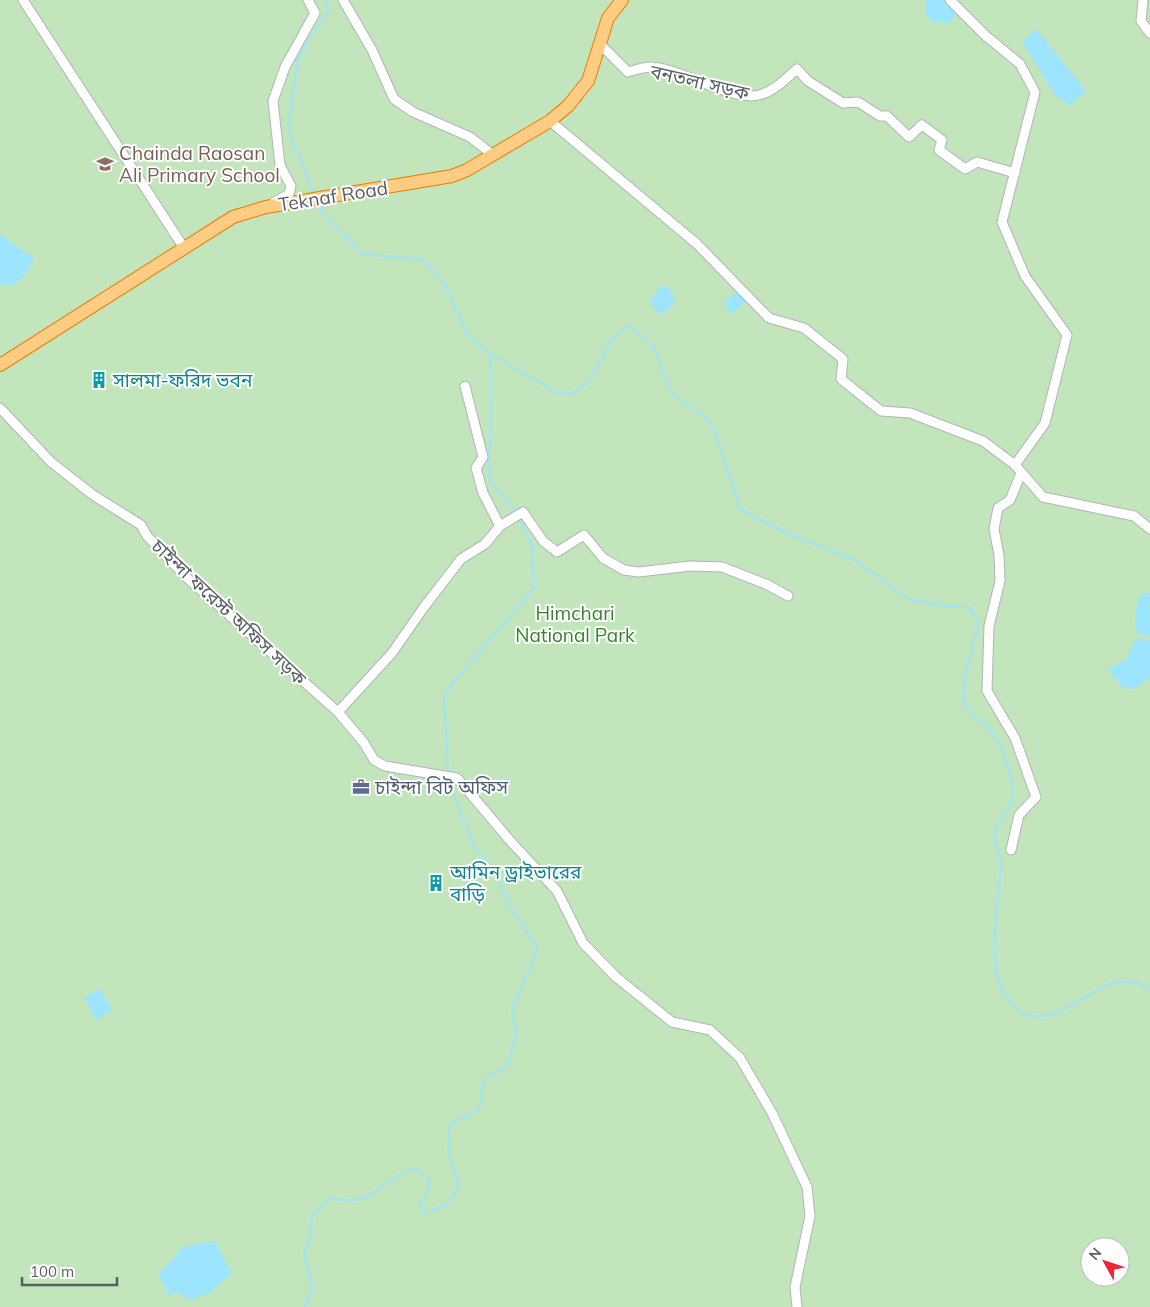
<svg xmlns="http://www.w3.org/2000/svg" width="1150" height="1307" viewBox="0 0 1150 1307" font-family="Mulish,'Noto Sans Bengali',sans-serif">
<rect width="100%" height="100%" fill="#ece8e0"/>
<!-- green -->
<path fill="#c2e5bb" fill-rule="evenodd" d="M0 0H1150V1307H0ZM1090 1247H1120V1277H1090Z"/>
<!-- water -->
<g fill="#9de4ff">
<path d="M925 0H946L959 13 946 25 940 21 934 24 926 14Z"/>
<path d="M1036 29 1086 91 1070 106 1056 96 1022 42Z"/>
<path d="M0 234 32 257 34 262C26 273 16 291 0 284Z"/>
<path d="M663 284 674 294 673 304 661 315 649 303Z"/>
<path d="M737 291 748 301 730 314 724 303Z"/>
<path d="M1150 593V637L1137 633C1134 619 1135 606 1141 594Z"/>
<path d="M1136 638 1150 641V677L1135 689 1123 688 1108 669 1126 660Z"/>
<path d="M99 989 113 1010 96 1020 84 998Z"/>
<path d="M215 1241 232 1273 211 1292 188 1301 186 1295 181 1297 177 1292 169 1296 158 1274 177 1255 178 1250 199 1243Z"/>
</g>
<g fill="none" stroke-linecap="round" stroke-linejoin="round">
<!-- stream -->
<g stroke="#9de4ff" stroke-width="2">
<path d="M314 194 288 129 298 60 311 36 330 10 325 0"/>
<path d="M318 203 324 215 363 254 423 260 443 281 468 336 490 354 559 394 573 393 588 383 614 337 630 326 654 347 672 394 709 420 724 458 740 509 785 532 855 560 908 599 938 605 970 608 979 624C974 640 960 688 964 702 968 714 978 718 987 726 1000 740 1016 781 1012 800 1010 811 997 818 995 832 993 843 1002 854 1001 866 999 906 981 977 1015 1007 1018 1009 1021 1013 1024 1014 1071 1030 1104 958 1150 989"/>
<path d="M490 354 491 430 488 467 491 482 516 512"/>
<path d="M448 773 444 697 452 684 534 588 532 546 519 519"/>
<path d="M305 1307 313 1289 304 1253 311 1236 312 1214 330 1198C377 1209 379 1178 414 1168L430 1179 428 1189 420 1206 425 1212C446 1207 449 1205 459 1185L448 1150 450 1124 479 1110 484 1079 508 1065 516 1038 512 1010 538 949 508 902 496 874 474 846 448 780"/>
</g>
<!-- minor casing -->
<g stroke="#b1b5b8" stroke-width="11">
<g id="minor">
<path d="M23 0 184 248"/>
<path d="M343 0 372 50 394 99 413 112 470 137 493 155"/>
<path d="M950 0 986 36 1020 64 1035 92 1002 222 1025 276 1067 335 1045 423 1015 465"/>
<path d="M1143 0 1141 21 1150 33"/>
<path d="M601 45 628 72C635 70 643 67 651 67 680 68 732 102 759 95 775 91 785 79 797 69L808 81 843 103 858 102 880 116H887L909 137 922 125 942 140 939 150 965 169 977 162 1015 173"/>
<path d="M550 121 697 244 769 318 804 328 843 359 841 379 881 411 910 413 983 441 1015 465 1043 497 1134 516 1150 529"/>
<path d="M273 203 289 194 291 186 280 165 273 101 285 67 315 13 308 0"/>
<path d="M0 408 51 462 93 495 141 525 147 536 186 577 338 712 364 743 374 760 385 766 457 778 513 844 557 891 583 943 616 977 672 1022 710 1030 740 1058 772 1113 807 1187 810 1216 795 1287 797 1307"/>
<path d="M500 526 523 512 543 541 557 552 584 535 603 558 624 570 639 572 690 566 722 567 768 585 788 596"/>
<path d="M338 712 392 653 424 607 461 559 485 544 500 526 483 493 476 468 483 457 465 386"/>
<path d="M1011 850 1019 815 1036 797 1015 738 987 691 989 626 1000 581 999 555 994 529 998 508 1010 500 1021 473"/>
</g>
</g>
<!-- highway casing -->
<g stroke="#ec7c00" stroke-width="14">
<path id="highway" d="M0 365 233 217 266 207 452 176 467 170 550 121 568 106 588 81 608 18 622 0"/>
</g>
<!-- minor -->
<use href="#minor" stroke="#fff" stroke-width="9"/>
<!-- highway -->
<use href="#highway" stroke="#ffcc84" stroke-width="12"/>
</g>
<!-- icons -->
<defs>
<g id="school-bare" transform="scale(1.35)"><path d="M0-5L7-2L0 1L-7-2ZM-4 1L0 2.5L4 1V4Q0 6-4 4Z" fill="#8d6e63" stroke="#fff" stroke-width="2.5" paint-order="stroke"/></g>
<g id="building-bare" transform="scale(1.35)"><path d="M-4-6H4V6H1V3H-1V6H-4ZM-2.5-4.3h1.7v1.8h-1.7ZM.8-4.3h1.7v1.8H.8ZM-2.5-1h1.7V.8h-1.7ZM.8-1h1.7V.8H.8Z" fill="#0f9aa8" stroke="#fff" stroke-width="2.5" paint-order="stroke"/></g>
<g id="office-bare" transform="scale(1.35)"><path d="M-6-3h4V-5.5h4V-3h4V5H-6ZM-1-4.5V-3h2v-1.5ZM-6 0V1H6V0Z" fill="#5c6f8a" stroke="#fff" stroke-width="2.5" paint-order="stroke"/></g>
</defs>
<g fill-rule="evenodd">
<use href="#school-bare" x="105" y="164"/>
<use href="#building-bare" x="99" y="380"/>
<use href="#office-bare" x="361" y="787"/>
<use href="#building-bare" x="436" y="883"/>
</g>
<g text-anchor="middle" stroke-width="4" stroke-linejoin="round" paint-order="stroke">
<!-- street labels -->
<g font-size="19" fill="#595e61" stroke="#fff">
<text transform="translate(700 82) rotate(13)" y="7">বনতলা সড়ক</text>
<text transform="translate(333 196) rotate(-9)" y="7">Teknaf Road</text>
<text transform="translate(229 612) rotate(43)" y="7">চাইন্দা ফরেস্ট অফিস সড়ক</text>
</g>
<!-- education labels -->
<g font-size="19" fill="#785e54" stroke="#fff" text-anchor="start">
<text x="119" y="160">Chainda Raosan<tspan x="119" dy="22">Ali Primary School</tspan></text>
</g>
<!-- culture labels -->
<g font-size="19" fill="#0d838f" stroke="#fff" text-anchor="start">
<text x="113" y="387">সালমা-ফরিদ ভবন</text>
<text x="450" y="879">আমিন ড্রাইভারের<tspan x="450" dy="22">বাড়ি</tspan></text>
</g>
<!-- park labels -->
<g font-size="19" fill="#3a8131" stroke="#fff">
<text x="575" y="620">Himchari<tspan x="575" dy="22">National Park</tspan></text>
</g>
<!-- service labels -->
<g font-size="19" fill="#4e5e75" stroke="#fff" text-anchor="start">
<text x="375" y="794">চাইন্দা বিট অফিস</text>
</g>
</g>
<!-- north arrow -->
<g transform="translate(1105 1262) rotate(310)"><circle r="24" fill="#ffffff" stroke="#bdbfc0"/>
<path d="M0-4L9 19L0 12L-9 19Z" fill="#ed2536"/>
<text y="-8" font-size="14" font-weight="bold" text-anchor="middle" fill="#595e61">N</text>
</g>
<!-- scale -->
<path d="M22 1277v8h95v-8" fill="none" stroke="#595e61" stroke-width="2.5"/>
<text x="30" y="1277" font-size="15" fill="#595e61" stroke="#ffffff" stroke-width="4" paint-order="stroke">100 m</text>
</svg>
